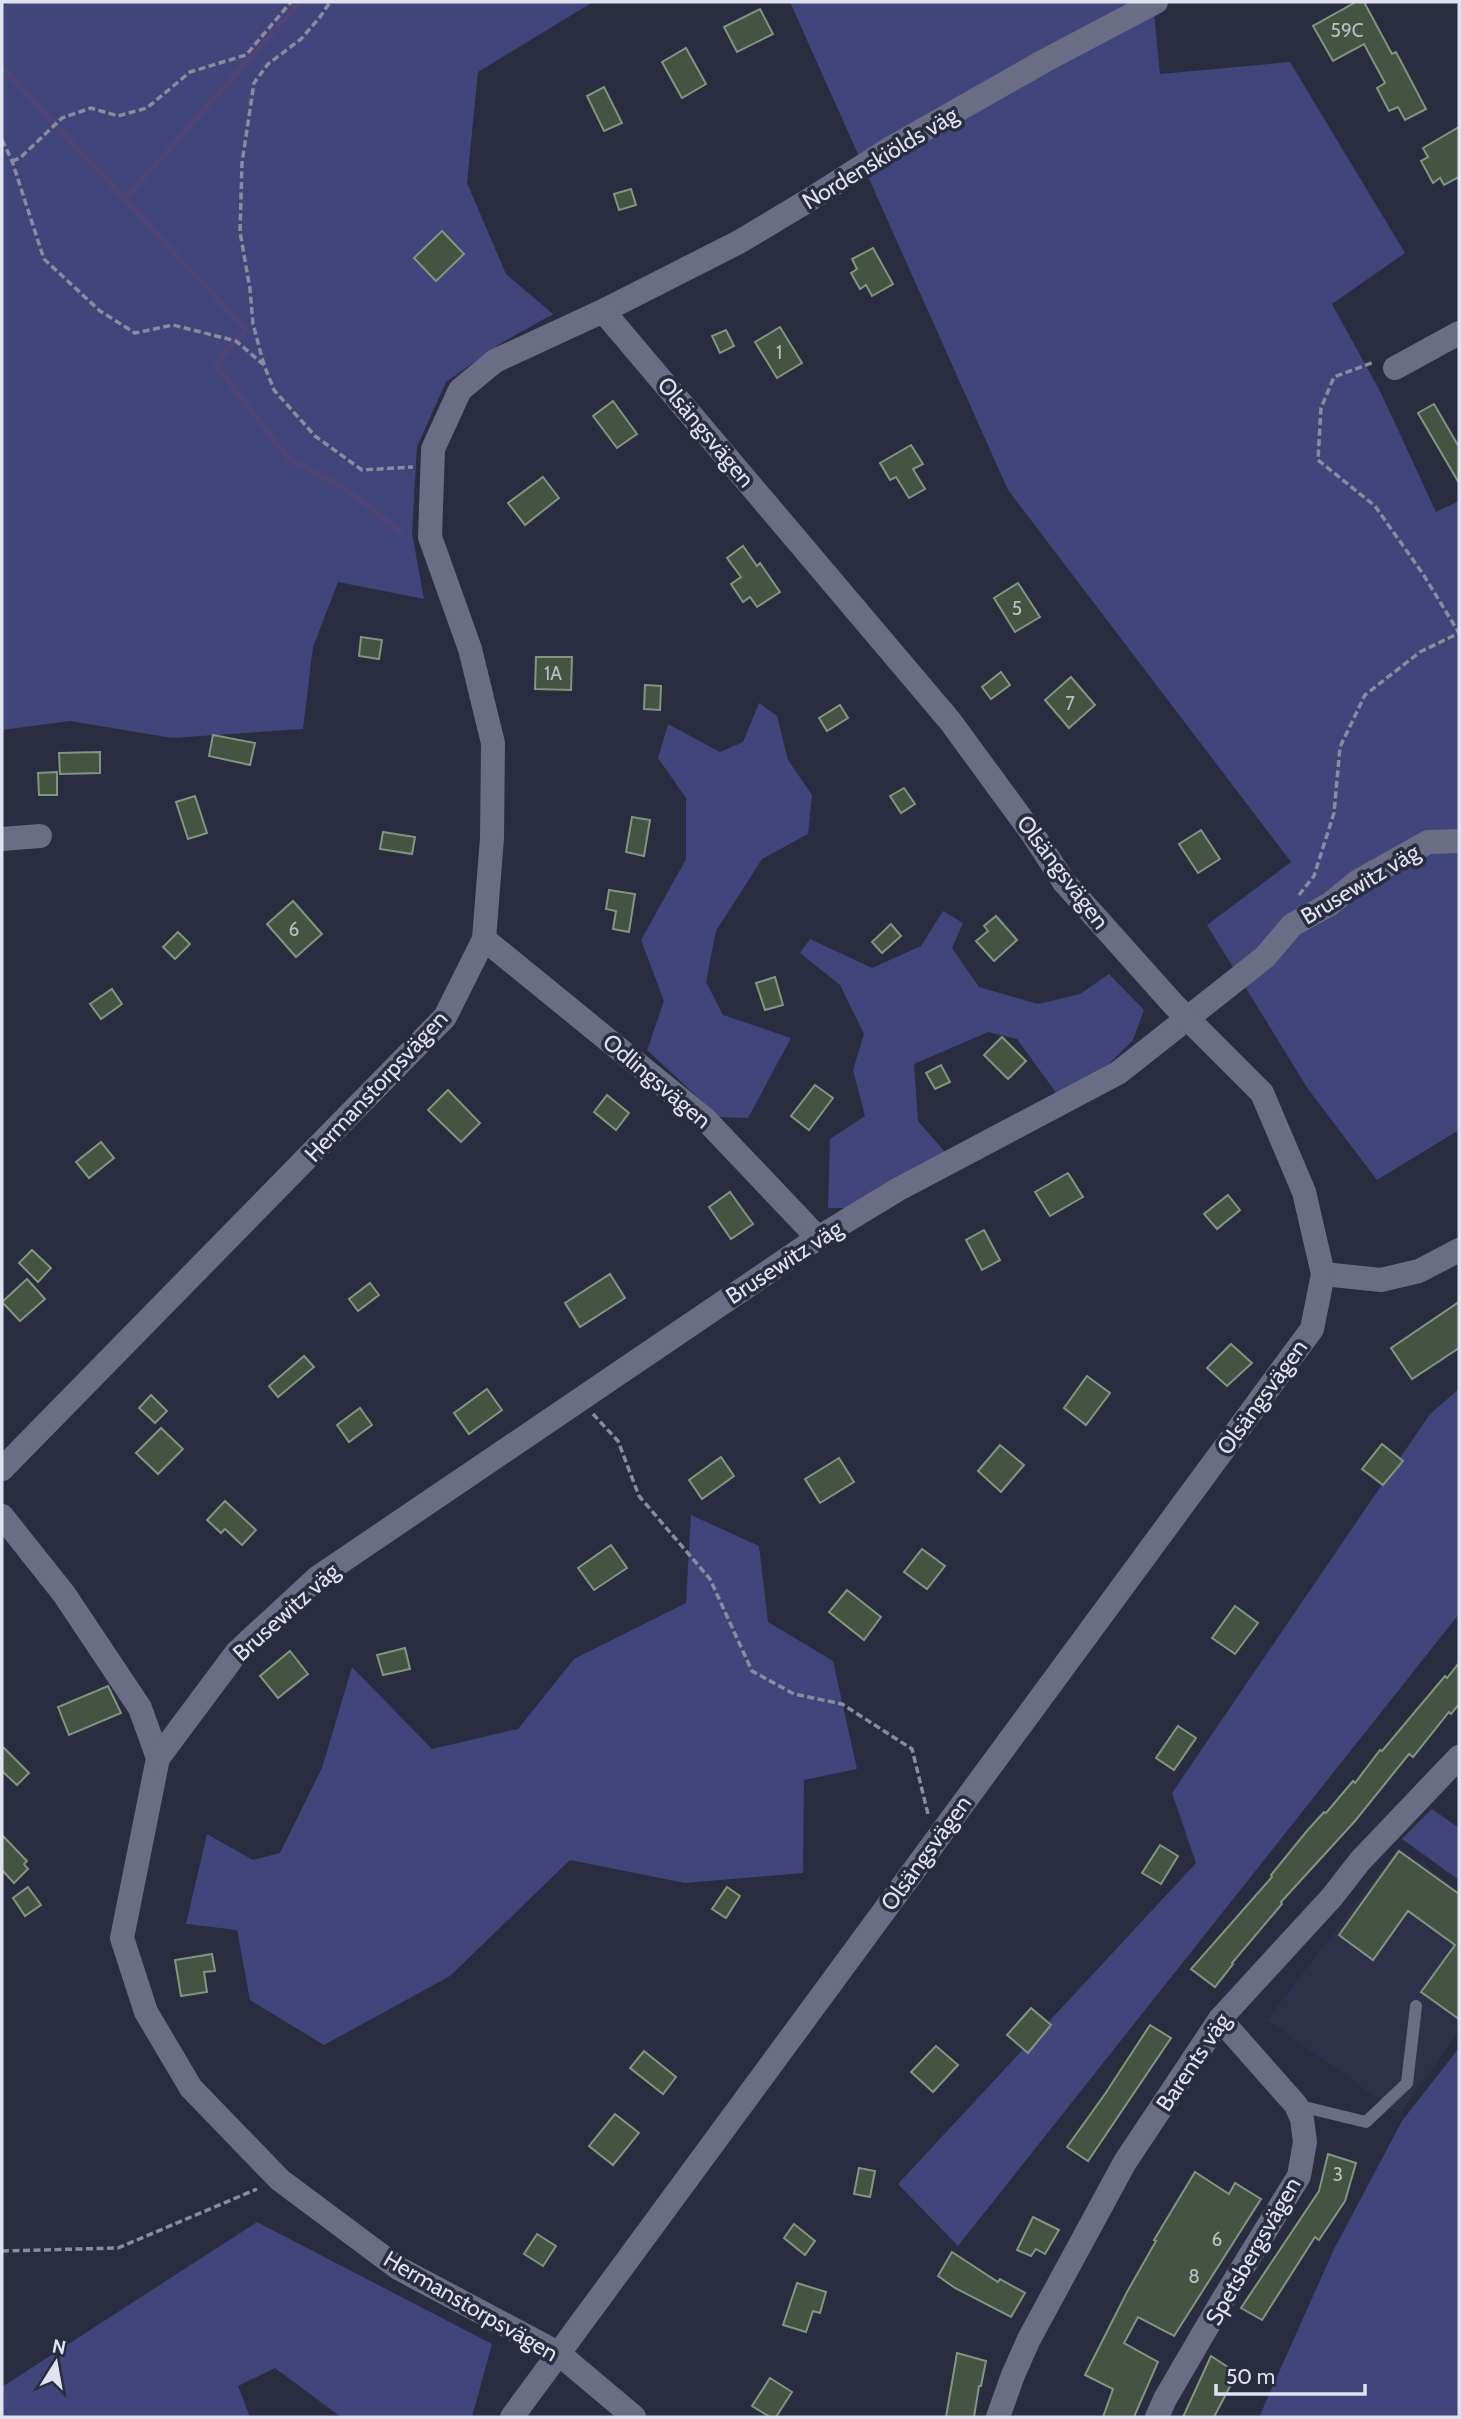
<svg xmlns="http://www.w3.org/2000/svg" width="1461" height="2419" viewBox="0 0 1461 2419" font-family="Cabin,sans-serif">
<rect width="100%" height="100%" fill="#2a2c3f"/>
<!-- built -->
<path fill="#2f314b" d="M1399 1847 1459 1890V2031L1400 2114 1267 2020Z"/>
<!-- green -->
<g fill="#42447c">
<path d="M2 2H593L478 72 467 183 506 274 553 314 503 342 446 382 417 447 412 533 424 599 338 582 313 647 303 729 172 738 70 721 2 730Z"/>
<path d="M790 2H1153L1160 74 1290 62 1405 253 1332 304 1381 393 1436 512 1459 501V1130L1377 1180 1308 1089 1207 925 1291 862 1008 490Z"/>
<path d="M759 703 777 716 788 760 812 795 808 834 762 859 716 931 706 982 723 1015 791 1038 748 1118 719 1117 647 1050 664 1001 641 940 686 859V798L658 758 668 724 720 752 743 742Z"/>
<path d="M943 911 963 923 952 948 979 987 1038 1004 1080 994 1109 974 1144 1010 1133 1040 1089 1084 1057 1094 1017 1039 988 1032 914 1064 918 1121 945 1152 854 1208H828L830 1139 865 1116 853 1070 864 1034 840 985 800 953 810 939 872 968 921 946Z"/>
<path d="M1459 1389V1614L958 2246 898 2184 1196 1863 1172 1793 1430 1414Z"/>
<path d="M691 1515 759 1546 768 1622 833 1661 857 1769 804 1780 803 1873 685 1883 570 1860 450 1976 324 2045 250 2000 237 1930 186 1924 207 1834 253 1860 280 1853 322 1768 352 1667 432 1749 518 1729 574 1659 686 1603Z"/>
<path d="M1432 1809 1459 1828V1880L1402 1839Z"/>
<path d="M1459 2048V2417H1259L1334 2249 1402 2121Z"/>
<path d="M257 2222 492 2344 472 2417H341L275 2368 238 2386 250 2417H2V2387Z"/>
</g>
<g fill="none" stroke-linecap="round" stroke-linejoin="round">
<!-- stream -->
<g stroke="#4e4475" stroke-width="6">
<path d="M2 67 246 330 215 364 289 459 346 489 401 532"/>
<path d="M124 200 300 2"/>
</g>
</g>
<!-- building -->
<g fill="#455442" stroke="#83947f" stroke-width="2">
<path d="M1356 2H1364L1392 54 1396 52 1426 109 1405 120 1398 107 1389 111 1377 88 1385 83 1364 44 1333 61 1313 26Z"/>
<path d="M760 9 773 34 737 52 724 27Z"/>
<path d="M686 48 706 84 682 98 662 62Z"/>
<path d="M604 87 622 123 604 131 587 96Z"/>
<path d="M1459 127V177L1444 185 1440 178 1433 183 1421 161 1428 157 1423 148Z"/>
<path d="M631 189 636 205 619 210 614 194Z"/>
<path d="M442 231 464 254 436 281 414 258Z"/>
<path d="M873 248 893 284 872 296 866 285 860 289 851 273 857 269 852 259Z"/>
<path d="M780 327 802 363 777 378 755 342Z"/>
<path d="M726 330 734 346 720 353 712 336Z"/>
<path d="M613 401 637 434 617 448 593 416Z"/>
<path d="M1434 404 1459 447V483L1418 413Z"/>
<path d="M911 445 923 464 913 469 925 489 909 498 896 477 890 480 880 463Z"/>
<path d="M543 477 559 498 525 525 508 503Z"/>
<path d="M743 546 757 566 760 563 780 592 757 607 750 597 743 602 731 584 741 577 727 558Z"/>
<path d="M1018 583 1040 617 1015 632 994 598Z"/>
<path d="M361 637 382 640 379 659 359 656Z"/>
<path d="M536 657H572L571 690 535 689Z"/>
<path d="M1001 672 1010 685 991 699 982 687Z"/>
<path d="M1071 677 1095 705 1069 728 1045 700Z"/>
<path d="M645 685 661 686 660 710 644 709Z"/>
<path d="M840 705 848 718 827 731 819 718Z"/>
<path d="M213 735 255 743 250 765 209 756Z"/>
<path d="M100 752V773L60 774 59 753Z"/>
<path d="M57 772V795H39L38 773Z"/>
<path d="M904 788 915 804 901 813 890 796Z"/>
<path d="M195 796 207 833 188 839 176 802Z"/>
<path d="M632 817 650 820 644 856 626 852Z"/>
<path d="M1201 830 1220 859 1198 873 1179 844Z"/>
<path d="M383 832 415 837 412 854 380 849Z"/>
<path d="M609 890 635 894 629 932 613 929 616 911 606 909Z"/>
<path d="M293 901 322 934 296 957 267 924Z"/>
<path d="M996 916 1017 940 994 961 976 941 988 931 984 926Z"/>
<path d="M891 924 901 936 882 953 872 942Z"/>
<path d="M178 932 190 944 175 959 163 947Z"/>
<path d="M775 977 783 1005 765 1010 756 983Z"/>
<path d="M112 989 122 1004 101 1019 90 1004Z"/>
<path d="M1002 1037 1026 1061 1008 1079 984 1055Z"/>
<path d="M941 1065 950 1082 935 1089 926 1073Z"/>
<path d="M815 1085 833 1098 809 1130 791 1116Z"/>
<path d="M448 1090 480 1123 461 1142 428 1110Z"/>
<path d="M607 1095 629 1113 616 1130 594 1112Z"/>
<path d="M101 1142 114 1158 89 1178 76 1162Z"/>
<path d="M1068 1173 1083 1197 1050 1216 1035 1192Z"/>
<path d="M730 1192 753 1224 731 1239 709 1207Z"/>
<path d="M1228 1195 1240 1210 1217 1229 1204 1214Z"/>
<path d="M984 1230 1000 1260 982 1270 966 1240Z"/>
<path d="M32 1250 51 1268 38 1282 19 1263Z"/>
<path d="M610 1274 625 1298 580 1327 565 1303Z"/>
<path d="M27 1279 45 1299 20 1321 2 1302Z"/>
<path d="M370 1283 379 1295 358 1311 349 1299Z"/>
<path d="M1459 1302V1348L1412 1379 1391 1348Z"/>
<path d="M1231 1344 1252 1363 1227 1386 1207 1368Z"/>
<path d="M304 1356 314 1367 278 1397 269 1386Z"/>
<path d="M1087 1376 1110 1393 1086 1425 1064 1408Z"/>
<path d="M487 1389 502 1410 469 1434 454 1413Z"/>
<path d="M151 1395 167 1411 155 1423 139 1408Z"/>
<path d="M360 1408 372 1425 349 1442 337 1425Z"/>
<path d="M161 1428 183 1449 158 1474 136 1453Z"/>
<path d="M1382 1444 1403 1461 1383 1485 1362 1469Z"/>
<path d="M1000 1445 1024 1465 1001 1492 978 1471Z"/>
<path d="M721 1457 734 1476 702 1499 689 1480Z"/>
<path d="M839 1458 854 1482 820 1503 805 1479Z"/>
<path d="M225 1501 256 1530 242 1545 225 1529 221 1533 207 1520Z"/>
<path d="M611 1545 627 1568 594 1590 578 1568Z"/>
<path d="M922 1549 945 1566 927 1589 904 1572Z"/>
<path d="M847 1590 881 1617 864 1640 829 1612Z"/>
<path d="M1235 1606 1258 1623 1235 1654 1212 1638Z"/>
<path d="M405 1648 410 1669 383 1675 377 1655Z"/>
<path d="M290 1651 308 1674 278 1698 260 1676Z"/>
<path d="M1459 1663V1704L1451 1714 1449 1712 1413 1757 1409 1754 1355 1821 1281 1902 1282 1904 1232 1963 1233 1964 1215 1987 1191 1969 1272 1877 1271 1875 1306 1832 1324 1812 1326 1813 1353 1781 1355 1783 1380 1750 1382 1751 1445 1676 1447 1678Z"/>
<path d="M108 1686 121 1713 69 1735 58 1707Z"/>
<path d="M1178 1726 1196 1738 1174 1770 1156 1758Z"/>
<path d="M2 1746 29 1773 17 1785 2 1771Z"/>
<path d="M2 1835 27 1861 24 1864 28 1869 14 1883 2 1870Z"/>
<path d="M1160 1845 1178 1856 1161 1884 1142 1873Z"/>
<path d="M1399 1851 1459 1894V2019L1421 1992 1455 1945 1408 1911 1373 1960 1339 1935Z"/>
<path d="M28 1887 41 1905 25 1916 13 1898Z"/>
<path d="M727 1887 740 1896 726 1918 712 1909Z"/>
<path d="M212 1954 215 1971 204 1972 207 1992 181 1996 175 1960Z"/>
<path d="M1031 2008 1051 2025 1028 2053 1007 2035Z"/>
<path d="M1150 2025 1171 2038 1088 2161 1067 2147 1105 2094Z"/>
<path d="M936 2046 958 2065 933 2092 911 2072Z"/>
<path d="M644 2051 676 2077 663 2094 630 2068Z"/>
<path d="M615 2114 639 2133 613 2165 589 2146Z"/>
<path d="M1328 2154 1356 2163 1345 2201 1319 2240 1315 2237 1262 2320 1241 2308 1319 2191Z"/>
<path d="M859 2168 875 2171 870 2197 854 2194Z"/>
<path d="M1195 2172 1229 2194 1235 2183 1261 2199 1174 2336 1138 2317 1124 2343 1158 2362 1134 2417H1103L1113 2389 1085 2375 1127 2292 1156 2241 1154 2240Z"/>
<path d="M1033 2217 1059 2230 1045 2254 1036 2249 1031 2256 1017 2250Z"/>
<path d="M794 2224 815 2241 805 2255 784 2238Z"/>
<path d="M537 2234 556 2246 543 2266 524 2254Z"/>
<path d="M952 2252 998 2282 1000 2279 1025 2293 1011 2317 955 2288 938 2276Z"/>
<path d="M797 2283 826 2292 820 2313 813 2311 806 2332 783 2325Z"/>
<path d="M957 2353 986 2361 981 2386H979L974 2417H946Z"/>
<path d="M1211 2356 1237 2373 1214 2417H1183Z"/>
<path d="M770 2378 792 2392 776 2417H770L752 2406Z"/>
</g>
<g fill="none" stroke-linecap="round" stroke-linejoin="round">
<!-- path -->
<g stroke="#8a8c9c" stroke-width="3.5" stroke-dasharray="7 3.5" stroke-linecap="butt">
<path d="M2 140 12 161 44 259 100 311 135 333 173 325 236 341 264 365 274 390 315 436 362 470 413 467"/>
<path d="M12 161 20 158 62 118 91 108 118 116 147 108 190 72 246 55 291 2"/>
<path d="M264 365 253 324 250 289 240 232 242 163 254 83 268 64 301 39 320 17 330 2"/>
<path d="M1299 895 1314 876 1334 813 1340 747 1365 695 1420 652 1459 633 1423 574 1375 506 1318 460 1321 408 1334 377 1374 362"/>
<path d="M593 1414 618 1441 639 1496 710 1579 752 1671 794 1694 842 1704 912 1749 928 1814"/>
<path d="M2 2251 118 2248 257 2189"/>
</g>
<!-- service -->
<path stroke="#6b6d84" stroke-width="12" d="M1296 2105 1366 2122 1407 2083 1416 2006"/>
<!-- minor -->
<g stroke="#6b6d84" stroke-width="24">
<path d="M1395 368 1459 333"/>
<path d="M2 839 40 836"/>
<path d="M484 939 705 1119 818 1238"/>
<path d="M1323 1274 1381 1280 1419 1271 1459 1250"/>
<path d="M2 1469 445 1017 484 939 492 838 493 743 470 649 430 537 433 449 460 390 495 361 603 311 739 242 814 197 886 151 1044 61 1156 2"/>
<path d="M2 1516 64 1594 140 1708 158 1758 122 1938 146 2012 191 2088 280 2180 398 2268 558 2353 634 2417"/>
<path d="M158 1758 237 1652 317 1578 818 1238 897 1190 1118 1073 1265 957 1292 925 1330 904 1357 882 1428 842 1459 841"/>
<path d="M512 2417 1312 1329 1323 1274 1304 1192 1262 1093 1174 1005 1064 882 1032 833 950 721 603 311"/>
<path d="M998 2417 1013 2375 1029 2339 1125 2162 1220 2019 1332 1897 1360 1861 1459 1757"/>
<path d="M1157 2417 1165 2399 1221 2303 1299 2176 1305 2142 1302 2119 1296 2105 1220 2019"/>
</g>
</g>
<g text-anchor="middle" stroke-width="7" stroke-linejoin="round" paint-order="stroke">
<!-- number labels -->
<g font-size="19" fill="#b9bec4">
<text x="1347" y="37">59C</text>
<text x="779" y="359">1</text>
<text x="1017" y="615">5</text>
<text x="553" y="680">1A</text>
<text x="1070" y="710">7</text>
<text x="294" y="936">6</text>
<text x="1338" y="2181">3</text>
<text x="1217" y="2246">6</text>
<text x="1194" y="2283">8</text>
</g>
<!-- street labels -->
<g font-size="23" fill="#e0e2ef" stroke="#2a2c3f">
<text transform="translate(880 158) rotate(-31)" y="8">Nordenskiölds väg</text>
<text transform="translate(706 432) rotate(50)" y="8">Olsängsvägen</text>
<text transform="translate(1063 872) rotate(53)" y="8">Olsängsvägen</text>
<text transform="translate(1360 884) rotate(-31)" y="8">Brusewitz väg</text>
<text transform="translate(657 1081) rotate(40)" y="8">Odlingsvägen</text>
<text transform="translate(376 1086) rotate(-47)" y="8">Hermanstorpsvägen</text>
<text transform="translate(784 1262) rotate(-33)" y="8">Brusewitz väg</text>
<text transform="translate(1262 1397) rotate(-54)" y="8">Olsängsvägen</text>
<text transform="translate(286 1612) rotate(-42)" y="8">Brusewitz väg</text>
<text transform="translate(926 1853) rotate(-54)" y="8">Olsängsvägen</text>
<text transform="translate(1193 2062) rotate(-56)" y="8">Barents väg</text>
<text transform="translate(1253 2251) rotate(-60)" y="8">Spetsbergsvägen</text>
<text transform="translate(471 2306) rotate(30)" y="8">Hermanstorpsvägen</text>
</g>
</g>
<!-- border -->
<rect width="1461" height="2419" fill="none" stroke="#e0e2ef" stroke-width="7"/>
<!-- north arrow -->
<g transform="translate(56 2363) rotate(11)" stroke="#2a2c3f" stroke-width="5" paint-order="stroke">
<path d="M0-5L12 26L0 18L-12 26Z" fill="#e0e2ef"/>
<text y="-10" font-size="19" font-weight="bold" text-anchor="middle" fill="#e0e2ef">N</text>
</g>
<!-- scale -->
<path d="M1216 2384v10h149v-10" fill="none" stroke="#e0e2ef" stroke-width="3.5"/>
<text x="1226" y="2384" font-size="21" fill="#e0e2ef" stroke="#2a2c3f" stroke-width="5" paint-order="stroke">50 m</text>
</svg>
